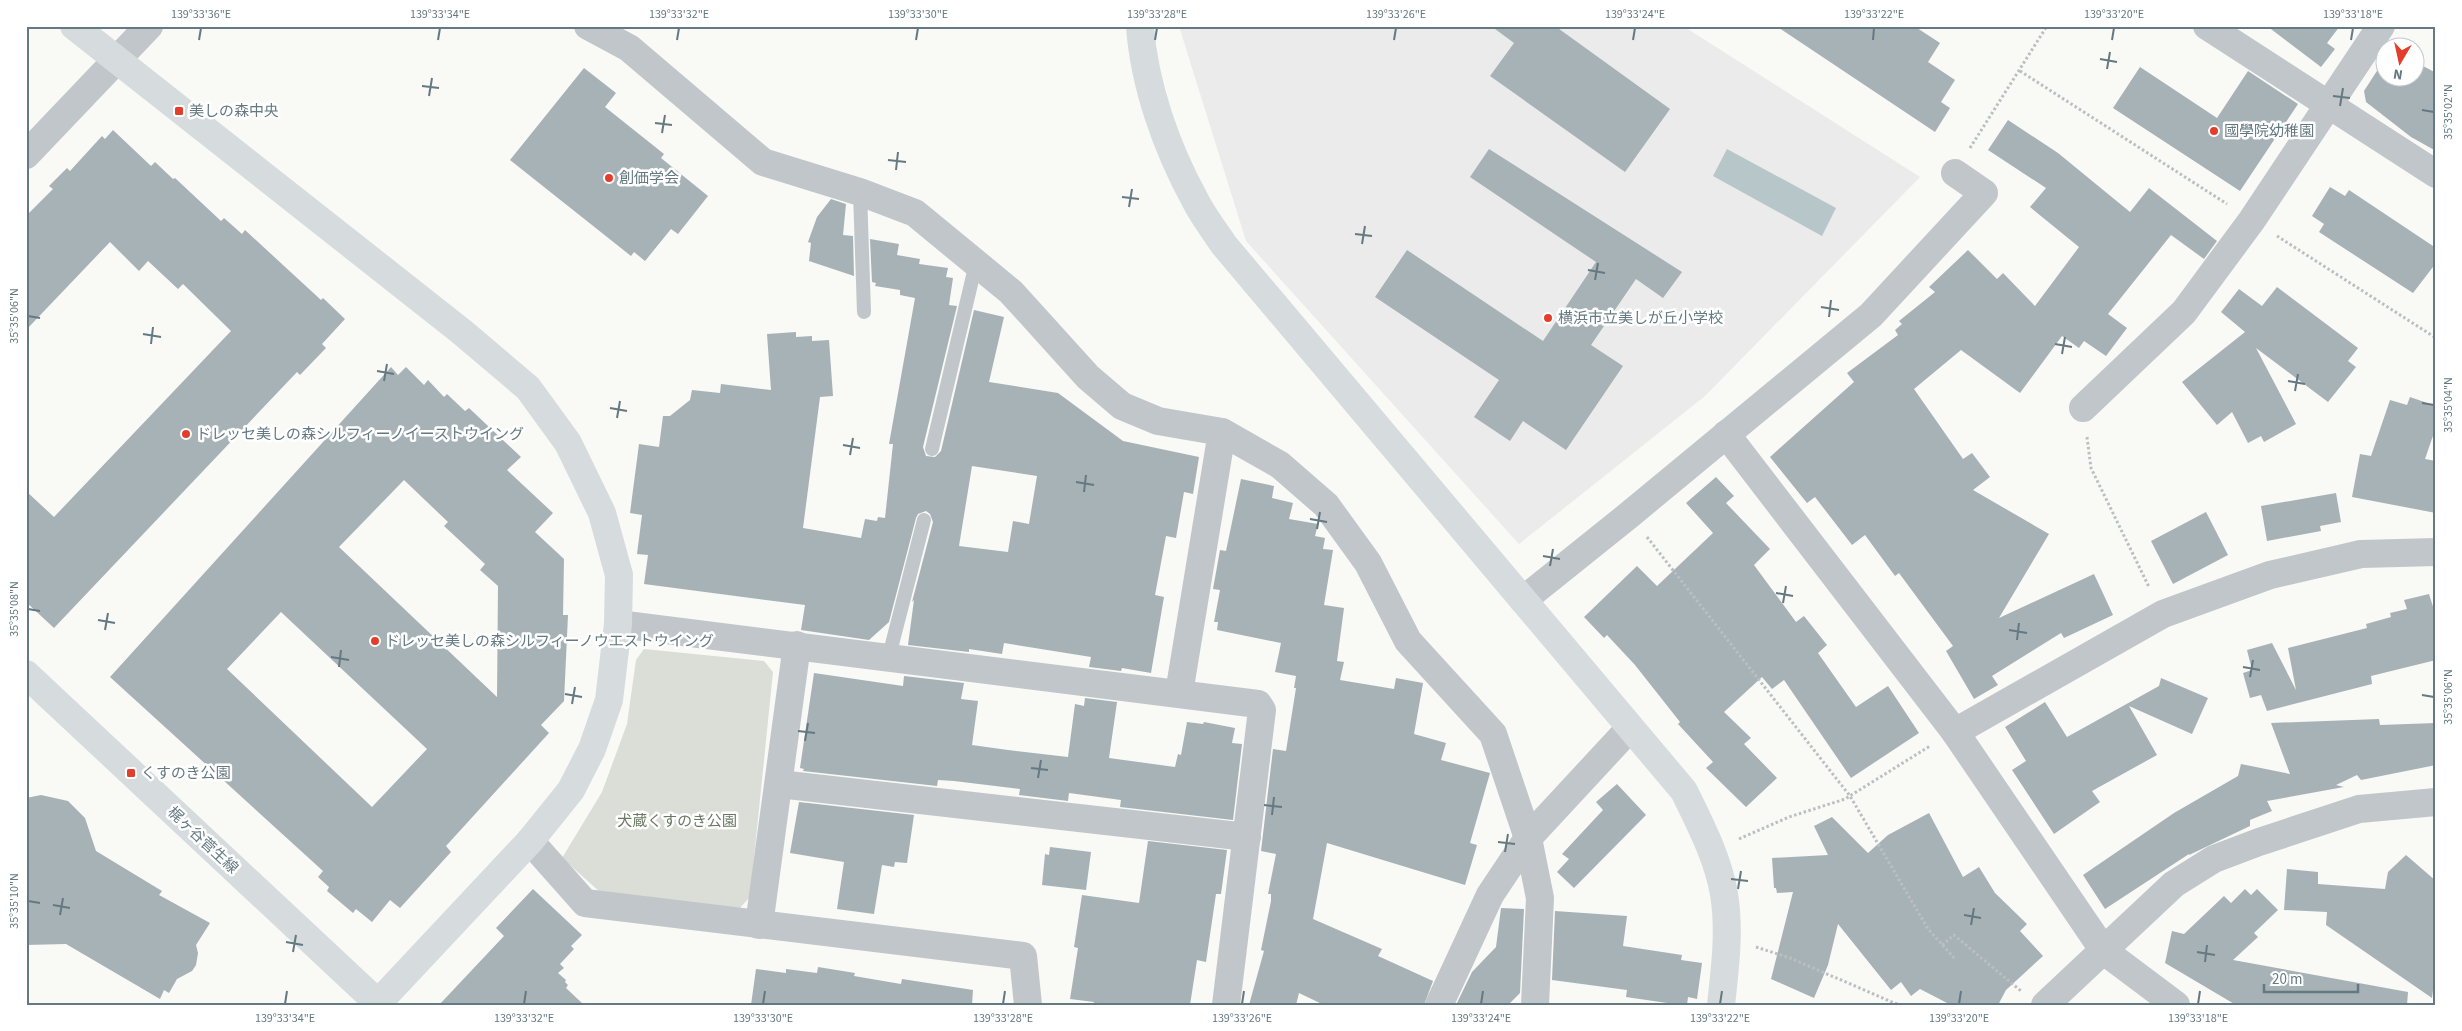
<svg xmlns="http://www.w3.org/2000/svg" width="2462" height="1031" viewBox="0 0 2462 1031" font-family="'Source Sans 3','Noto Sans JP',sans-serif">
<rect width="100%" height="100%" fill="#f9f9f6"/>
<!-- built -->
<path fill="#eaebea" d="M1179 26H1683L1920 177 1705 396 1519 544 1246 241Z"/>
<!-- green -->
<path fill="#daded6" d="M644 649 764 661 773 672 750 897 738 910 600 892 562 858 602 792 627 724 636 660Z"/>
<!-- water -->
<path fill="#b7c6c8" d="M1727 149 1836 208 1822 236 1713 176Z"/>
<!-- building -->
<g fill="#a7b2b6" fill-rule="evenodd">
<path d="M1491 26H1555L1670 109 1625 172 1490 76 1514 43Z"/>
<path d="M1776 26H1914L1940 43 1928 62 1955 80 1941 102 1950 108 1935 132Z"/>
<path d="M2267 26H2340L2327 43 2335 49 2321 67Z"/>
<path d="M2384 60V78H2414V61L2436 73V151L2411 137 2366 102 2364 91Z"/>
<path d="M2140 67 2217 118 2248 71 2298 104 2240 191 2113 108Z"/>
<path d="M584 68 616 93 605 107 664 154 661 158 708 196 678 234 671 229 645 261 634 252 631 256 510 160Z"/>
<path d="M2008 120 2058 153 2130 212 2149 188 2217 241 2204 259 2171 235 2108 314 2127 328 2106 356 2084 341 2079 348 2062 336 2020 393 1961 350 1914 389 1963 459 1972 453 1990 477 1973 490 2049 534 1999 618 2094 574 2113 615 2064 638 2061 633 1992 676 1998 685 1974 699 1946 651 1953 646 1899 573 1895 576 1865 535 1852 545 1815 497 1807 503 1770 457 1854 382 1847 373 1898 335 1895 330 1902 324 1899 321 1935 292 1929 287 1968 250 1997 279 2003 273 2035 306 2079 247 2030 207 2046 188 1988 150Z"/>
<path d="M113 130 151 166 155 162 173 179 175 178 221 221 224 218 242 234 245 230 321 300 323 298 345 319 322 344 326 348 300 375 297 372 54 628 26 602V491L54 517 231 331 183 284 178 289 148 261 139 271 110 242 26 330V216L53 189 49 186 67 168 70 171 102 136 105 139Z"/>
<path d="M1489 149 1682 272 1663 298 1636 279 1591 345 1623 366 1566 450 1523 421 1510 441 1474 417 1499 380 1375 297 1407 250 1543 341 1596 262 1470 177Z"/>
<path d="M2330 187 2345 196 2349 190 2436 248V263L2413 293 2319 232 2324 224 2312 216Z"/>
<path d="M831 199 846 204 843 235 853 236 854 276 809 261 811 243 808 242 817 217Z"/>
<path d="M870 239 899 244 897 255 920 259 919 264 948 268 946 277 953 278 949 305 957 306 923 447 926 456 935 457 941 451 974 310 1004 317 989 382 1058 393 1123 441 1199 457 1193 494 1184 492 1176 538 1166 536 1155 595 1164 597 1151 673 1122 668 1121 671 1089 667 1091 657 1004 643 1002 654 969 649V652L908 645 914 600 912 602 933 522 930 514 926 511 918 514 916 518 889 622 869 640 801 630 805 605 644 584 648 555 637 554 642 515 630 513 639 444 659 447 663 416H670L690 400 692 390 720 393 721 384 771 390 767 334 796 332V337L812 336V341L829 340 833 396 820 397 803 528 861 538 865 519 877 521 878 517 885 518 893 444H889L915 298 900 295V290L875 286 876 283 872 282ZM972 466 1037 476 1029 524 1013 521 1008 552 959 546Z"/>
<path d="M2277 287 2358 348 2348 361 2356 367 2328 402 2256 348 2296 424 2264 442 2261 436 2248 443 2232 412 2217 425 2182 382 2245 332 2221 312 2239 289 2262 306Z"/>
<path d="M391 367 398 375 406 367 424 385 428 380 444 397 447 394 465 411 469 408 521 457 507 470 553 513 535 532 564 559 563 615H568L564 701 541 725 549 733 446 846 451 852 400 908 390 900 372 922 356 909 353 913 327 891 329 887 318 877 323 871 110 677ZM404 480 448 522 444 526 485 564 480 570 498 586 497 697 339 547ZM281 612 427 749 372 807 227 669Z"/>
<path d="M2410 397 2436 406V427L2425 459 2436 461V513L2352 497 2360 454 2371 456 2390 400 2407 405Z"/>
<path d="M1716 477 1734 496 1726 503 1770 549 1754 565 1796 622 1804 616 1827 645 1818 653 1856 707 1888 686 1919 733 1851 778 1784 680 1772 689 1762 677 1724 712 1751 738 1744 744 1777 778 1746 807 1706 768 1713 762 1678 724 1680 722 1635 665 1607 635 1604 638 1584 617 1637 566 1657 586 1713 533 1686 503Z"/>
<path d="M1241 479 1274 486 1272 498 1293 503 1289 519 1318 524 1315 536 1325 538 1323 549 1333 550 1324 605 1344 608 1337 661 1344 662 1340 680 1394 689 1396 678 1423 683 1414 734 1446 743 1441 760 1490 773 1470 843 1477 845 1465 885 1327 843 1313 919 1382 949 1378 956 1433 981 1424 1005H1324L1299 993 1296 1005H1249L1264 951 1261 950 1271 901V894H1268L1276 854 1261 851 1273 749 1286 751 1296 688H1294L1296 676 1275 672 1281 643 1217 630 1218 622H1214L1220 590 1213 589 1220 550 1226 551Z"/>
<path d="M2336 493 2341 522 2320 526 2321 531 2267 541 2261 506Z"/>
<path d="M2206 512 2228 555 2173 584 2151 541Z"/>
<path d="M2429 594 2436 616V660L2371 676 2372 684 2267 711 2261 695 2250 698 2243 673 2252 670 2247 650 2272 643 2296 690 2288 648 2367 628 2366 624 2391 617 2390 613 2407 609 2404 600Z"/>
<path d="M814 673 903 686 904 676 964 683 961 699 978 701 972 745 1008 750 1068 757 1075 704 1084 706 1085 698 1117 702 1109 758 1175 767 1178 754 1181 755 1187 722 1203 724 1204 722 1235 728 1232 743 1242 744 1233 820 1120 807 1121 800 1069 793 1068 801 1019 795 1020 789 954 781 938 780 937 786 803 771 804 769 800 768Z"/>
<path d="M2161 678 2208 698 2192 734 2129 706 2157 755 2092 791 2100 802 2054 834 2012 770 2026 761 2005 727 2045 702 2067 737 2159 686Z"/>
<path d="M2379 719 2380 725 2436 723V765L2361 780 2357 775 2336 785 2344 787 2267 801 2272 811 2250 820V826L2189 855V854L2105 909 2083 875 2174 813 2238 776 2241 764 2290 774 2271 723Z"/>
<path d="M1617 784 1646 815 1574 888 1557 872 1569 859 1562 854 1603 810 1596 802Z"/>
<path d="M41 795 68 801 85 818 96 851 162 891 159 895 210 923 196 945 198 953 196 965 192 971 177 979 169 993 164 990 160 999 66 944 26 945V798Z"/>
<path d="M799 802 914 815 907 863 895 862 894 867 882 865 874 914 837 909 844 862 790 853Z"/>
<path d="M1929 813 1963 877 1979 867 1995 893 2027 924 2020 931 2043 956 2006 990 1998 1005H1951L1920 989 1911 996 1901 982 1891 990 1838 924 1828 965 1814 998 1771 979 1793 892 1777 893 1776 888H1774L1772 858 1828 855 1814 826 1832 817 1868 853 1888 835Z"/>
<path d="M1148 841 1227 850 1221 894H1216L1206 962 1197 960 1190 1005H1093L1094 1002 1070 999 1078 948 1074 947 1082 895 1139 903Z"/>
<path d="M1050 847 1091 852 1086 890 1042 885 1045 854 1049 855Z"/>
<path d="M2406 855 2436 881V967L2432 998 2326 925 2327 912 2284 910 2287 869 2318 872V884L2385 889 2388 872Z"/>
<path d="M533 889 582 935 571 946 574 949 560 964 564 968 558 973 566 980 565 982 568 985 566 988 584 1005H439L504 936 496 928Z"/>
<path d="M2245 889 2251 895 2257 889 2278 910 2254 933 2258 937 2233 960 2408 992 2407 1005H2236L2165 963 2172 931 2184 934 2224 896 2231 903Z"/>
<path d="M1501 908 1524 909 1520 993 1508 1005H1456L1472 972 1496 947Z"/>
<path d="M1555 911 1627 916 1623 946 1682 955 1681 960 1702 963 1697 999 1688 997 1687 1005H1681L1626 997 1627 990 1552 980Z"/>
<path d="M818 967 855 973 854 976 901 984 902 979 973 990 972 1005H751L756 969 786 973V969L817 973Z"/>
</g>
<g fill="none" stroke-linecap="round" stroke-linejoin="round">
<!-- path -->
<g stroke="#babfc1" stroke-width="3" stroke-dasharray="2.5 2.5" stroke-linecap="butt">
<path d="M2020 71 2227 204"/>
<path d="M1970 148 2047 26"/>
<path d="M2277 236 2436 338"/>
<path d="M2087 437 2091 468 2149 587"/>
<path d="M1647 537 1850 796 1928 929 1956 960"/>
<path d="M1739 839 1789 817 1845 799 1930 746"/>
<path d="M1942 945 1954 935 2021 991"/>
<path d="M1756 947 1790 958 1899 1005"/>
</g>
<!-- lane -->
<g stroke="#c0c6c9" stroke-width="14">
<path d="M860 192 864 312"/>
<path d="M932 449 976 263"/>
<path d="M889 656 924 520"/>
</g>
<!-- street -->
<g stroke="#c0c6c9" stroke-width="28">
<path d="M588 26 629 48 763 162 860 192 915 213 1011 292 1088 377 1122 406 1158 421 1222 432 1280 465 1326 505 1368 563 1408 641 1493 734 1528 838 1540 898 1535 1005"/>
<path d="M2207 26 2436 174"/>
<path d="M26 155 149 26"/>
<path d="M2083 408 2184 312 2252 220 2381 26"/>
<path d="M1726 434 1955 732 2104 951 2176 1005"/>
<path d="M1523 600 1629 515 1871 315 1984 193 1955 173"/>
<path d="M618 624 1258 704 1262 710 1226 1005"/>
<path d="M1179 693 1222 432"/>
<path d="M1955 732 2163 614 2270 575 2361 554 2436 552"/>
<path d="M779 784 1247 837"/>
<path d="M530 841 585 903 1023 956 1028 1005"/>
<path d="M759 925 797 645"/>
<path d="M1439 1005 1490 895 1528 838 1630 728"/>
<path d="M2045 1005 2174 884 2214 859 2259 842 2359 809 2436 802"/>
</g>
<!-- secondary -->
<g stroke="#d6dbde" stroke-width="28">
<path d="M74 26 462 332 528 388 568 443 602 513 619 575 618 624 609 700 592 749 571 790 530 841 378 1003"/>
<path d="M1140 26C1144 85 1167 149 1195 200 1203 216 1214 230 1224 245L1684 791C1700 824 1718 858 1724 894 1730 931 1725 968 1721 1005"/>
<path d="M26 674 380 1005"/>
</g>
</g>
<!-- ticks -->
<path fill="none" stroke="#647981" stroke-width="2" d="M199 40 201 28M438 40 440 28M677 40 679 28M916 40 918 28M1155 40 1157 28M1394 40 1396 28M1633 40 1635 28M1873 40 1874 28M2112 40 2114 28M2351 40 2353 28M2100 59 2117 62M2107 69 2110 52M422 86 439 88M429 96 432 78M2333 96 2350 98M2340 106 2343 88M2422 110 2434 112M655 123 672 125M662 133 665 115M888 160 906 162M896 170 898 152M1122 197 1139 199M1129 207 1132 189M1355 234 1372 236M1362 244 1365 226M1588 270 1605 273M1595 280 1598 263M1821 307 1839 310M28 316 40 318M1829 317 1831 300M143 334 161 337M151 344 153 327M2055 344 2072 347M2062 354 2065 337M377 371 394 374M384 381 387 364M2288 381 2305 384M2295 391 2298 374M2422 403 2434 405M610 408 627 411M617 418 620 401M843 445 860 448M850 455 853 438M1076 482 1094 485M1084 492 1086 475M1310 519 1327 522M1317 529 1320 512M1543 556 1560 559M1550 566 1553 549M1776 593 1793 596M1783 603 1786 586M28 609 40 611M98 620 115 623M105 630 108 613M2009 630 2027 633M2017 640 2019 623M331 657 349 660M339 667 341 650M2243 667 2260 670M2250 677 2253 660M565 694 582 697M2422 695 2434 697M572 704 575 687M798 731 815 733M805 741 808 723M1031 768 1048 770M1038 778 1041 760M1264 805 1282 807M1272 815 1274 797M1498 842 1515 844M1505 852 1508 834M1731 879 1748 881M1738 889 1741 871M28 901 40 903M53 905 70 908M60 915 63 898M1964 915 1981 918M1971 925 1974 908M286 942 303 945M293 952 296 935M2197 952 2215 955M2205 962 2207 945M285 1004 287 991M524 1004 526 991M763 1004 765 991M1003 1004 1005 991M1242 1004 1244 991M1481 1004 1483 991M1720 1004 1722 991M1959 1004 1961 991M2198 1004 2200 991"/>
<!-- markers -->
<g fill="#e33e2c" stroke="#fff" stroke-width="2">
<rect x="174" y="106" width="10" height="10" rx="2.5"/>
<circle cx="2214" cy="131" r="5"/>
<circle cx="609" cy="178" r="5"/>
<circle cx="1548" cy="318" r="5"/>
<circle cx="186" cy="434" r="5"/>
<circle cx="375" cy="641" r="5"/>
<rect x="126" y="768" width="10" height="10" rx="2.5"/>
</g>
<g text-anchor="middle" stroke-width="5" stroke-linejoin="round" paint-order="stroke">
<!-- poi labels -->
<g font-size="15" fill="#647981" stroke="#fff" text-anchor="start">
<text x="189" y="116">美しの森中央</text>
<text x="2224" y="136">國學院幼稚園</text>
<text x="619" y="183">創価学会</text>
<text x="1558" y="323">横浜市立美しが丘小学校</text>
<text x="196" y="439">ドレッセ美しの森シルフィーノイーストウイング</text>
<text x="385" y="646">ドレッセ美しの森シルフィーノウエストウイング</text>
<text x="141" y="778">くすのき公園</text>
</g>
<!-- park labels -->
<g font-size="15" fill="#6a7963" stroke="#fff">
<text x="677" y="826">犬蔵くすのき公園</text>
</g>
<!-- street labels -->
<g font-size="15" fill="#647981" stroke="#fff">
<text transform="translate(203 840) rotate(43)" y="5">梶ヶ谷菅生線</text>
</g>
</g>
<!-- border -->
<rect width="2462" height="1031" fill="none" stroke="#ffffff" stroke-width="55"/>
<!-- north arrow -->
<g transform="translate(2400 62) rotate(189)"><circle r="24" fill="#ffffff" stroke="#c1c9cd"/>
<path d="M0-4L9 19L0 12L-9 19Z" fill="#e33e2c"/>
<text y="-8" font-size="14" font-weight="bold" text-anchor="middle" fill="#647981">N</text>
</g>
<!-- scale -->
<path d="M2264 984v8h94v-8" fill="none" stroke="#647981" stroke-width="2.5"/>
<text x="2272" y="984" font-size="15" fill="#647981" stroke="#ffffff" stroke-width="4" paint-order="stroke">20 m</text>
<rect x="28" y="28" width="2406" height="976" fill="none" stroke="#647981" stroke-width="2"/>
<g font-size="12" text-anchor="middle" fill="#647981">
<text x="201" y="18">139°33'36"E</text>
<text x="440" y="18">139°33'34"E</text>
<text x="679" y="18">139°33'32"E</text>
<text x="918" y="18">139°33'30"E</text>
<text x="1157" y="18">139°33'28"E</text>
<text x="1396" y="18">139°33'26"E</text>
<text x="1635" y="18">139°33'24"E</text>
<text x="1874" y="18">139°33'22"E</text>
<text x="2114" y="18">139°33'20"E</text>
<text x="2353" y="18">139°33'18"E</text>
<text transform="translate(2448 112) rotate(-90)" y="4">35°35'02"N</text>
<text transform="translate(14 316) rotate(-90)" y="4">35°35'06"N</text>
<text transform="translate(2448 405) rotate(-90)" y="4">35°35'04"N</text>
<text transform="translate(14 609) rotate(-90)" y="4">35°35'08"N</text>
<text transform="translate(2448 697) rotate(-90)" y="4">35°35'06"N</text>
<text transform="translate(14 901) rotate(-90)" y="4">35°35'10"N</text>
<text x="285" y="1022">139°33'34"E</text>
<text x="524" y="1022">139°33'32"E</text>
<text x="763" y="1022">139°33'30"E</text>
<text x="1003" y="1022">139°33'28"E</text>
<text x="1242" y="1022">139°33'26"E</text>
<text x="1481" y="1022">139°33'24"E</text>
<text x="1720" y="1022">139°33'22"E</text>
<text x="1959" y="1022">139°33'20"E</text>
<text x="2198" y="1022">139°33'18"E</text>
</g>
</svg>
